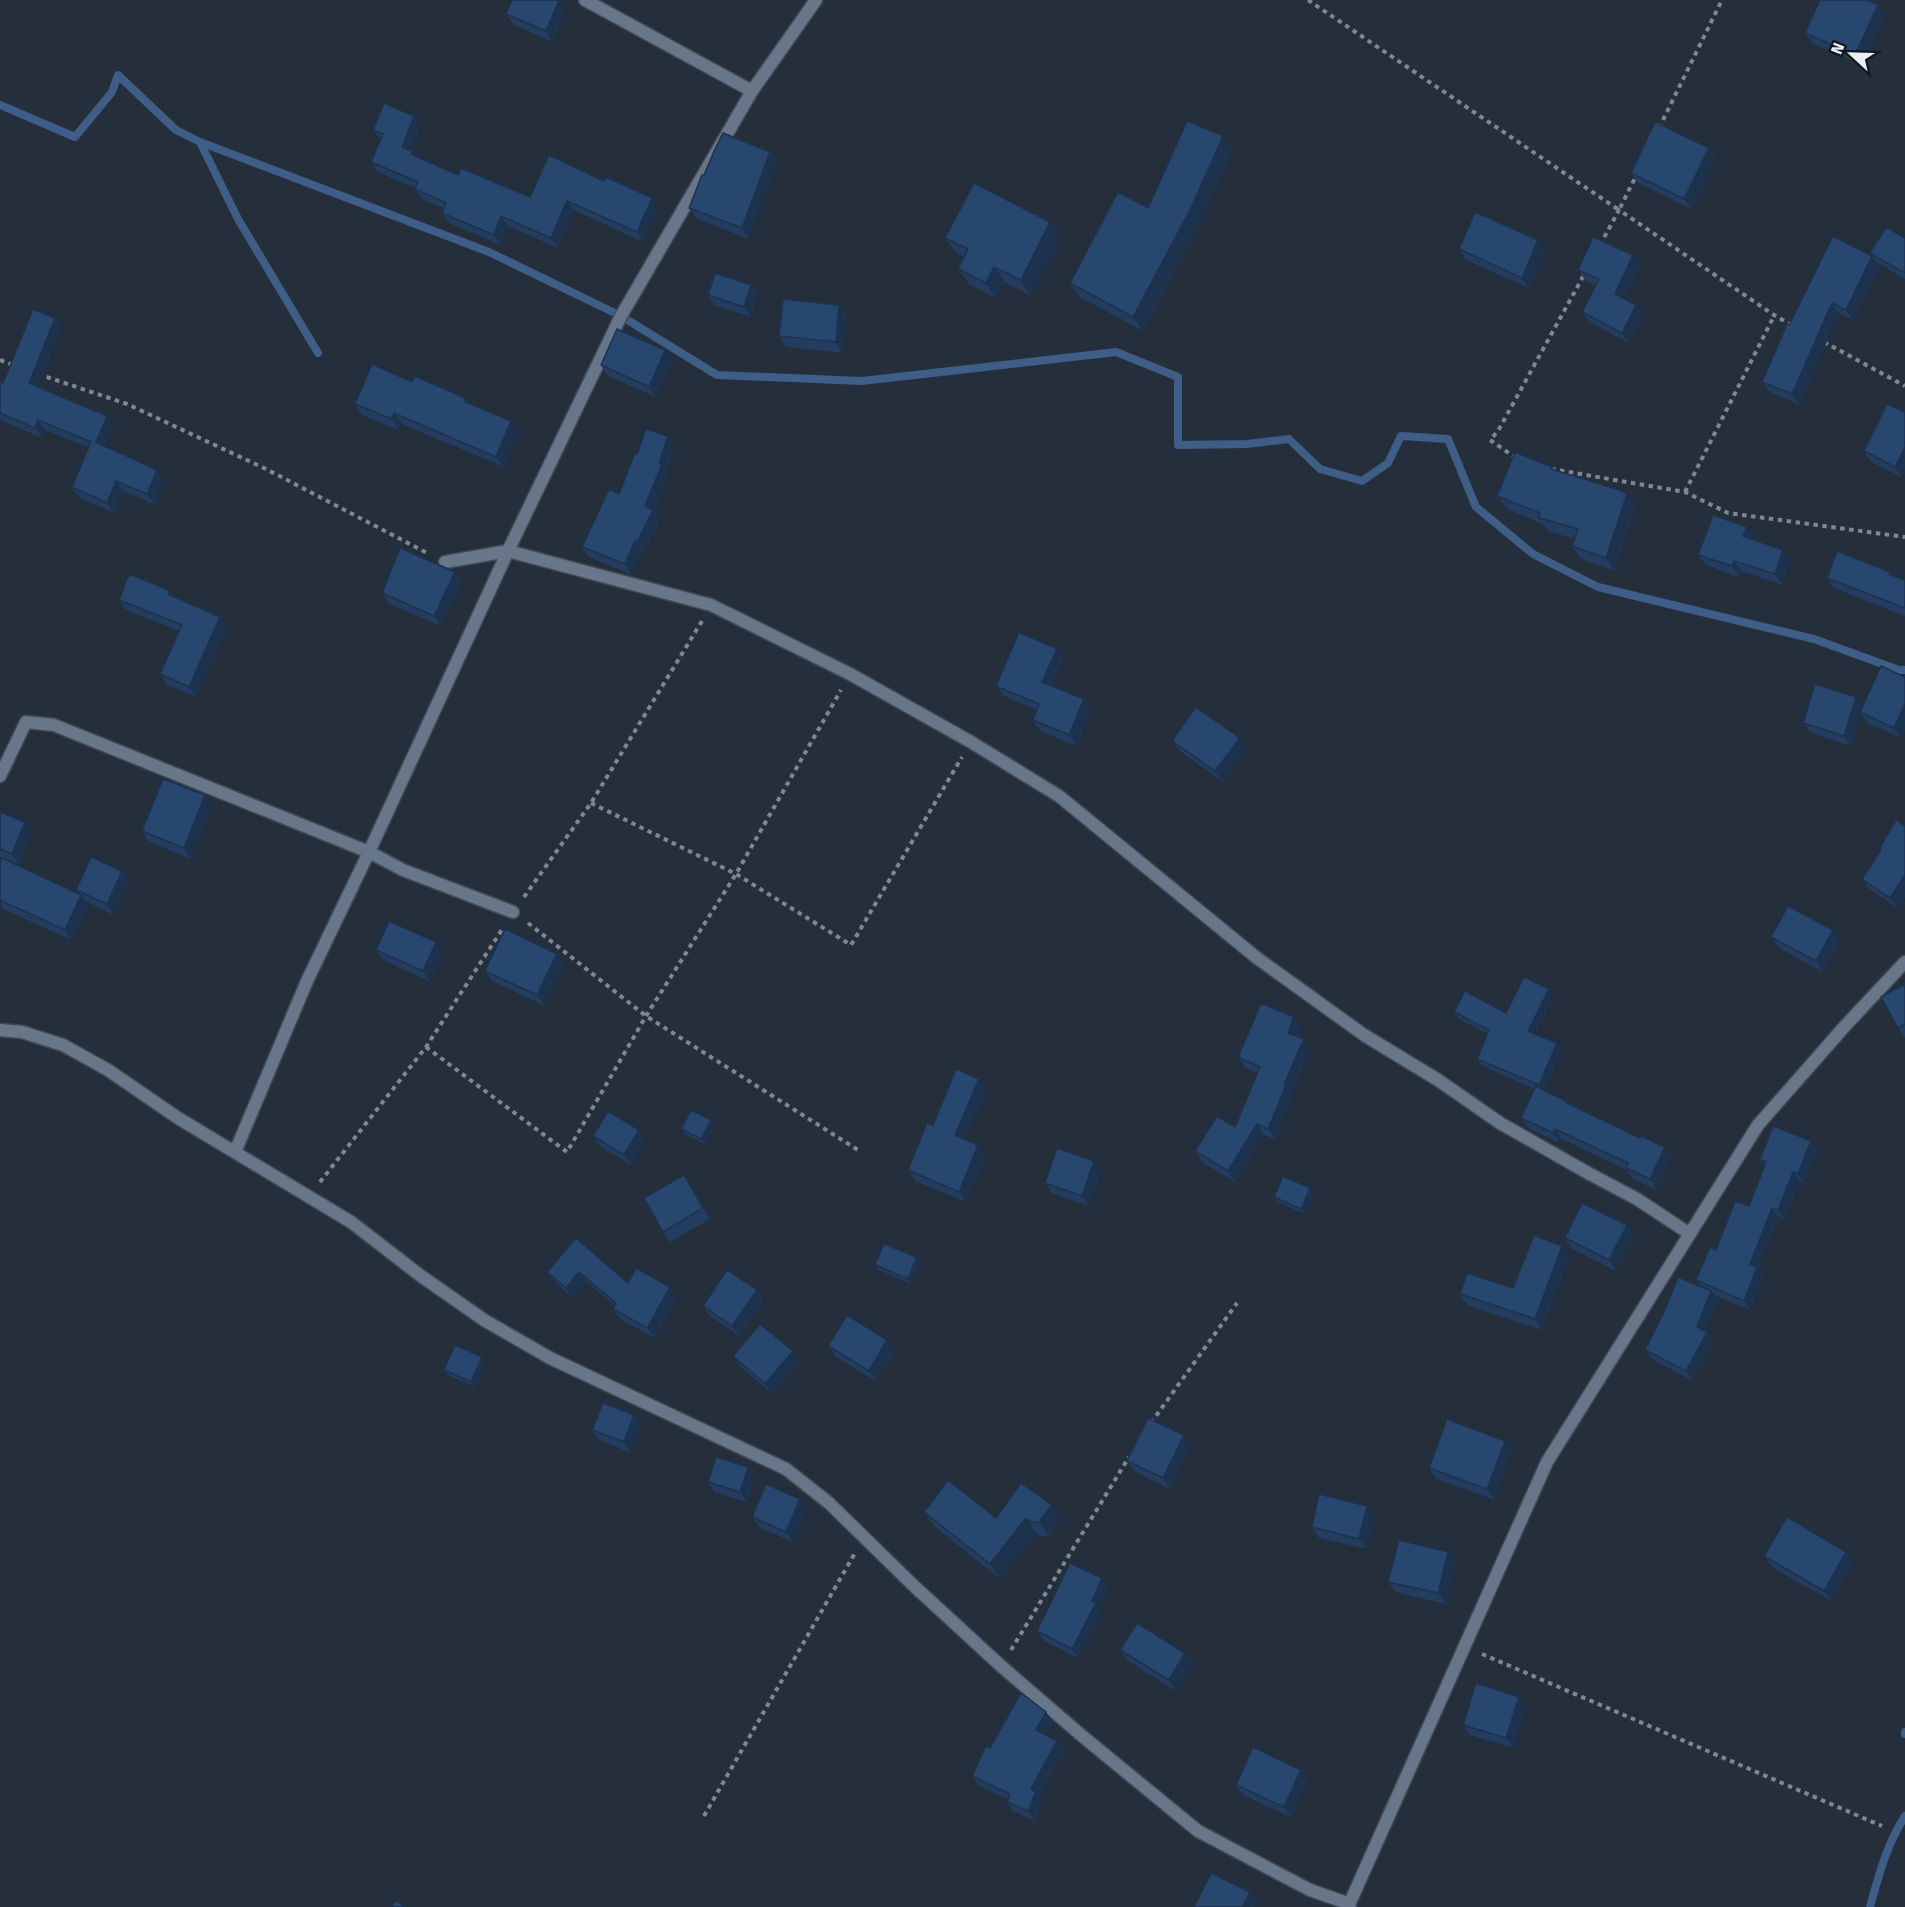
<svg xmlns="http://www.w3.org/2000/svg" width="1905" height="1907" viewBox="0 0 1905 1907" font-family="'Fira Sans',sans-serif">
<rect width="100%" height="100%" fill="#252f3b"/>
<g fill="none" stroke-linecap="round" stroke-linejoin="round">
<!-- stream -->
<g stroke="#3e5e87" stroke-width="8">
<path d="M0 105 75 137 112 92 118 75 176 130 200 142 238 219 318 353"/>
<path d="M200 142 489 252 621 316 717 375 862 381 1116 352 1178 377V445L1247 444 1289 439 1320 469 1362 481 1388 463 1401 436 1448 439 1476 507 1533 554 1598 587 1814 639 1899 670H1905"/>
<path d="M1905 1732V1734"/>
<path d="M1870 1907C1879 1874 1887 1844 1905 1816"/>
</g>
<!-- street casing -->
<g stroke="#404a55" stroke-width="15">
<g id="street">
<path d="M585 0 752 91 816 0"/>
<path d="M445 562 508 551 711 605 850 674 971 742 1059 796 1257 958 1364 1035 1438 1080 1500 1123 1588 1173 1637 1199 1690 1234"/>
<path d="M0 776 26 722 54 725 369 852 403 870 513 912"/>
<path d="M0 1030 22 1032 63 1045 108 1070 178 1118 351 1222 421 1276 484 1320 550 1358 786 1469 829 1503 914 1586 1001 1666 1081 1735 1198 1831 1310 1890 1350 1904"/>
<path d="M235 1152 307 981 369 852 508 551 621 316 752 91"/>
<path d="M1348 1907 1547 1462 1758 1125 1845 1026 1905 962"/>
</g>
</g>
<!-- path -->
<g stroke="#7f8792" stroke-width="4" stroke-dasharray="4.5 4.5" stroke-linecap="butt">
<path d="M1308 0 1619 210 1636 176"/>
<path d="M1659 128 1722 0"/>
<path d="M1600 245 1619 210 1774 315 1793 326"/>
<path d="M1824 342 1905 386"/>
<path d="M0 360 14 365"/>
<path d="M38 374 127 404 266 469 429 554"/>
<path d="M1516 458 1490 440 1498 431 1585 273"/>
<path d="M1551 469 1685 492 1728 513 1905 537"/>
<path d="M1685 492 1774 316"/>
<path d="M591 803 736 874 851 945 962 757"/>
<path d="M524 897 591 803 702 621"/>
<path d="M528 923 646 1016 858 1150"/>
<path d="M426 1047 567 1152 646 1016 736 874 841 690"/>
<path d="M320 1182 426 1047 503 928"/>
<path d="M1151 1423 1237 1303"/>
<path d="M1011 1650 1129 1457"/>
<path d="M1482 1654 1882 1826"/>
<path d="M704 1816 855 1553"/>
</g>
<!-- street -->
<use href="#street" stroke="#687689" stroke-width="12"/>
</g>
<!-- wall -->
<g fill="#223d5f">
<path d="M566 12 553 42 514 25 506 14Z"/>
<path d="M1885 15 1863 65 1812 43 1805 33Z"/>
<path d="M421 126 411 151 415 156 458 175 530 197 659 207 643 242 574 210 558 248 508 226 501 245 449 223 442 213 444 208 422 199 415 189V188L378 172 371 162 381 140 373 130Z"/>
<path d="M1709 148 1716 158 1692 209 1638 183 1631 173Z"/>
<path d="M1233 151 1200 224 1143 331 1080 297 1070 283Z"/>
<path d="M770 152 778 162 749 239 697 219 689 208 704 175Z"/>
<path d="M945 238H1061L1031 296 1005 282 996 298 969 284 958 269 964 257 956 253Z"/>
<path d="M1905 238V279L1878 263 1880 267 1853 320 1839 313 1800 405 1770 392 1762 382 1789 325 1872 256 1870 253Z"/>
<path d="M1538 240 1546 251 1529 288 1466 260 1459 249Z"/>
<path d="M1633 255 1641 265 1625 299 1636 305 1643 315 1629 343 1589 322 1582 312 1596 285 1585 280 1578 270Z"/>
<path d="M751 285 758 295 752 317 715 306 708 295Z"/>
<path d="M839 305 847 315 843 353 786 347 779 336Z"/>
<path d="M55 318 62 328 38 387 107 416 114 426 105 446 157 470 164 480 154 504 123 491 114 513 79 497 72 487 89 448 45 430 42 438 0 420V381L3 383Z"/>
<path d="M673 361 656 397 608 376 601 365Z"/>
<path d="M412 382 465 398 469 403 511 421 519 432 504 467 402 424 399 430 362 415 355 404Z"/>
<path d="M1905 412V472L1902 477 1871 462 1864 451Z"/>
<path d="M675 446 667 471 669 474 654 511 660 520 644 552 642 551 632 575 589 557 582 547 619 494 637 454Z"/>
<path d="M1552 467 1555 470 1627 494 1636 507 1615 571 1581 559 1572 546 1575 539 1548 531 1543 524 1507 509 1497 496Z"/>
<path d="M1747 527 1754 538 1753 539 1783 550 1791 560 1782 585 1741 571 1739 577 1706 565 1698 555Z"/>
<path d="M1890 572 1892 575 1905 580V616L1834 588 1827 578Z"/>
<path d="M462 582 441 626 389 604 382 593Z"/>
<path d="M169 590 175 597 220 617 227 628 196 697 167 685 160 674 179 631 126 610 119 600Z"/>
<path d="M1064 659 1052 686 1091 710 1077 746 1040 731 1033 720 1037 710 1004 696 996 686Z"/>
<path d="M1905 677V730L1901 738 1867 723 1861 714 1851 746 1811 733 1803 723 1862 706Z"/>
<path d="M1240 738 1247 748 1223 782 1180 751 1172 741Z"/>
<path d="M212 806 191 859 149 842 142 831Z"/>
<path d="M0 812 25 822 32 832 19 864 0 857Z"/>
<path d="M1896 820 1898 908 1869 889 1862 879 1880 851 1879 849Z"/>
<path d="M0 863 78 893 76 890 130 882 114 915 86 901 88 905 72 940 1 908Z"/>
<path d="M1833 930 1840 940 1823 972 1779 948 1771 937Z"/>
<path d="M376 950 443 952 431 982 383 960Z"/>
<path d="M564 964 545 1006 492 981 485 971Z"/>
<path d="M1905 984V1038L1898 1028Z"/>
<path d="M1554 996 1535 1034 1557 1043 1562 1050 1545 1090 1672 1157 1657 1190 1633 1179 1627 1170 1562 1139 1560 1143 1528 1128 1521 1118 1535 1089 1482 1066 1477 1059 1488 1034 1459 1019 1454 1012 1506 1013Z"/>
<path d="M1294 1017 1302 1028 1298 1037 1311 1049 1292 1093 1293 1095 1275 1139 1264 1135 1235 1182 1202 1162 1195 1151 1235 1127 1257 1073 1245 1068 1238 1057Z"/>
<path d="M979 1079 987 1090 965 1139 978 1145 986 1155 966 1202 915 1181 908 1170 933 1125Z"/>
<path d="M714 1125 705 1144 685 1134 681 1129Z"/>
<path d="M639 1130 646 1140 632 1165 600 1146 593 1136Z"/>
<path d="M1818 1151 1804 1184 1800 1182 1785 1220 1779 1217 1758 1269 1764 1277 1750 1310 1714 1295 1718 1300 1706 1331 1713 1341 1693 1381 1652 1359 1645 1350 1700 1286 1696 1280 1716 1250 1749 1206 1765 1166 1760 1159Z"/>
<path d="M1094 1161 1102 1171 1089 1206 1052 1193 1045 1183Z"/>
<path d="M691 1186 710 1219 670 1242 663 1232Z"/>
<path d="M1314 1193 1305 1214 1278 1202 1274 1197Z"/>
<path d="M1627 1225 1634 1235 1616 1271 1572 1249 1565 1238Z"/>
<path d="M576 1238 628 1283 677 1298 655 1338 620 1319 613 1309 615 1306 587 1282 573 1298 555 1282 547 1272Z"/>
<path d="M917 1257 920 1263 911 1284 879 1270 875 1265Z"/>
<path d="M1570 1257 1542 1330 1467 1305 1460 1294 1513 1288Z"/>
<path d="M757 1290 764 1300 740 1336 710 1316 703 1306Z"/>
<path d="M887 1340 895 1350 876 1381 836 1357 828 1346Z"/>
<path d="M793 1351 800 1362 773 1394 741 1367 733 1356Z"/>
<path d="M486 1362 475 1387 448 1375 444 1370Z"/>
<path d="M634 1415 641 1425 631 1453 599 1440 592 1430Z"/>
<path d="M1505 1441 1512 1451 1495 1500 1436 1479 1429 1468Z"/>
<path d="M1191 1446 1170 1489 1134 1471 1127 1461Z"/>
<path d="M755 1478 747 1502 715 1492 708 1482Z"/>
<path d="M800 1499 807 1509 793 1542 760 1528 752 1517Z"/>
<path d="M1052 1505 1062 1519 1049 1536H1041L1036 1533 1000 1579 934 1526 924 1512 996 1518Z"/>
<path d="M1367 1506 1375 1516 1367 1549 1319 1538 1312 1527Z"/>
<path d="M1448 1552 1456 1562 1446 1604 1396 1592 1388 1582Z"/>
<path d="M1764 1556 1853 1562 1831 1601 1772 1567Z"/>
<path d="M1102 1578 1109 1587 1099 1608 1102 1612 1078 1658 1043 1640 1037 1631Z"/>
<path d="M1120 1650 1185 1653 1193 1664 1176 1691 1127 1660Z"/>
<path d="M1527 1708 1514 1748 1470 1735 1463 1725Z"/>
<path d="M1046 1712 1053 1722 1046 1735 1057 1741 1064 1751 1039 1796 1043 1801 1035 1821 1013 1811 1007 1802 1008 1799 979 1786 972 1776 990 1748Z"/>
<path d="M1308 1780 1291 1817 1243 1795 1236 1785Z"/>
</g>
<!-- shaded-wall -->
<g fill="#1c324d">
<path d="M559 1 566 12 553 42 546 31Z"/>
<path d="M1878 5 1885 15 1863 65 1855 55Z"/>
<path d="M414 116 421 126 409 157 402 147Z"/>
<path d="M1223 136 1233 151 1200 224 1143 331 1133 317Z"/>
<path d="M1709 148 1716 158 1692 209 1684 199Z"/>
<path d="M770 152 778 162 749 239 742 228Z"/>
<path d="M652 198 659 207 643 242 637 232Z"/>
<path d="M567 201 574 210 558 248 551 238Z"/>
<path d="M501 216 508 226 501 245 494 235Z"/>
<path d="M1050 222 1061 238 1031 296 1021 280Z"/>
<path d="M1538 240 1546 251 1529 288 1522 278Z"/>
<path d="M1633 255 1641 265 1623 305 1615 294Z"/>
<path d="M1872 256 1880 267 1853 320 1846 310Z"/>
<path d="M994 267 1005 282 996 298 986 283Z"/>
<path d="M751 285 758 295 752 317 744 307Z"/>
<path d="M1832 303 1839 313 1800 405 1792 394Z"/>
<path d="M839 305 847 315 843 353 836 342Z"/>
<path d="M1636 305 1643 315 1629 343 1622 333Z"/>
<path d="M55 318 62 328 36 393 29 383Z"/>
<path d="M665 350 673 361 656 397 649 387Z"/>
<path d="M394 413 402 424 399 430 392 419Z"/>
<path d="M107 416 114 426 103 452 96 442Z"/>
<path d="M38 420 45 430 42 438 35 428Z"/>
<path d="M511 421 519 432 504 467 496 457Z"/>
<path d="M668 436 675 446 667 471 669 474 654 511 660 520 644 552 637 542 645 506Z"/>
<path d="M1905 447V472L1902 477 1895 467Z"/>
<path d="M157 470 164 480 154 504 147 494Z"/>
<path d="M116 481 123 491 114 513 107 503Z"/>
<path d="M1623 491 1627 495V494L1636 507 1615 571 1606 558Z"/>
<path d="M1747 527 1754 538 1751 547 1743 536Z"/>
<path d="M635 541 642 551 632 575 625 564Z"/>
<path d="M1783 550 1791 560 1782 585 1775 574Z"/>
<path d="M1734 561 1741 571 1739 577 1732 566Z"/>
<path d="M455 572 462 582 441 626 434 616Z"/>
<path d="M169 590 177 600 168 594Z"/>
<path d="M220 617 227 628 196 697 189 687Z"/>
<path d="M1057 649 1064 659 1049 693 1042 682Z"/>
<path d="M1856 697 1863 707 1860 712 1861 714 1851 746 1844 736Z"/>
<path d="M1084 699 1091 710 1077 746 1069 735Z"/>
<path d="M1905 704V730L1901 738 1894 728Z"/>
<path d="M1240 738 1247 748 1223 782 1215 771Z"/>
<path d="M205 795 212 806 191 859 184 848Z"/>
<path d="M25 822 32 832 19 864 12 854Z"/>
<path d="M122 871 130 882 114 915 107 904Z"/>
<path d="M1905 875V897L1898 908 1890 898Z"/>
<path d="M81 895 88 905 72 940 65 930Z"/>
<path d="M1833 930 1840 940 1823 972 1816 961Z"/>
<path d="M436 942 443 952 431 982 423 971Z"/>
<path d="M557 954 564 964 545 1006 537 995Z"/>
<path d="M1549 989 1554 996 1533 1038 1528 1031Z"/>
<path d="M1294 1017 1302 1028 1295 1043 1288 1033Z"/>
<path d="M1304 1039 1311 1049 1292 1093 1293 1095 1275 1139 1268 1129 1284 1084Z"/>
<path d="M1557 1043 1562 1050 1544 1092 1539 1085Z"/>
<path d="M979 1079 987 1090 963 1145 955 1135Z"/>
<path d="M711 1120 714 1125 705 1144 701 1139Z"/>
<path d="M1257 1124 1264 1135 1235 1182 1228 1171Z"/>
<path d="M1555 1129 1562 1139 1560 1143 1553 1133Z"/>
<path d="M639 1130 646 1140 632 1165 624 1155Z"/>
<path d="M1811 1141 1818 1151 1804 1184 1798 1174Z"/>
<path d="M978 1145 986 1155 966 1202 959 1192Z"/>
<path d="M1665 1147 1672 1157 1657 1190 1650 1179Z"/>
<path d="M1094 1161 1102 1171 1089 1206 1082 1196Z"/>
<path d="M1793 1172 1800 1182 1785 1220 1778 1210Z"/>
<path d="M1310 1188 1314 1193 1305 1214 1301 1209Z"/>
<path d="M1772 1208 1779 1217 1758 1269 1764 1277 1750 1310 1744 1301 1750 1264Z"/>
<path d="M1627 1225 1634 1235 1616 1271 1609 1260Z"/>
<path d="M1562 1246 1570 1257 1542 1330 1535 1319Z"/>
<path d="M917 1257 920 1263 911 1284 908 1279Z"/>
<path d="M579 1272 587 1282 573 1298 566 1288Z"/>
<path d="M670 1287 677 1298 655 1338 647 1328Z"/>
<path d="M757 1290 764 1300 740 1336 732 1326Z"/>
<path d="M1711 1291 1718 1300 1704 1336 1697 1327Z"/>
<path d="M1707 1332 1713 1341 1693 1381 1686 1371Z"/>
<path d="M887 1340 895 1350 876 1381 869 1371Z"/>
<path d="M793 1351 800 1362 773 1394 765 1384Z"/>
<path d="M482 1357 486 1362 475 1387 471 1382Z"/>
<path d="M634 1415 641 1425 631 1453 624 1442Z"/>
<path d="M1184 1435 1191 1446 1170 1489 1163 1478Z"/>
<path d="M1505 1441 1512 1451 1495 1500 1487 1489Z"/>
<path d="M748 1467 755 1478 747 1502 740 1492Z"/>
<path d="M800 1499 807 1509 793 1542 786 1532Z"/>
<path d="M1052 1505 1062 1519 1049 1536 1039 1522Z"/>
<path d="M1367 1506 1375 1516 1367 1549 1359 1539Z"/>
<path d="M1026 1518 1036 1533 1000 1579 990 1564Z"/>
<path d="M1448 1552 1456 1562 1446 1604 1438 1593Z"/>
<path d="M1846 1552 1853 1562 1831 1601 1824 1591Z"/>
<path d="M1102 1578 1109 1587 1099 1608 1102 1612 1078 1658 1072 1649Z"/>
<path d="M1185 1653 1193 1664 1176 1691 1169 1680Z"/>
<path d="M1519 1697 1527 1708 1514 1748 1506 1738Z"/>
<path d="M1046 1712 1053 1722 1043 1740 1036 1730Z"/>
<path d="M1057 1741 1064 1751 1039 1796 1043 1801 1035 1821 1028 1811 1031 1789Z"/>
<path d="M1301 1770 1308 1780 1291 1817 1284 1807Z"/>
<path d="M1250 1892 1257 1902 1255 1907H1242Z"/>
</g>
<!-- building -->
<g fill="#28476e" stroke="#1c324d" stroke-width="1.5">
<path d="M512 0H555L559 1 546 31 506 14Z"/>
<path d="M1820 0H1867L1878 5 1855 55 1805 33Z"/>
<path d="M384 103 414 116 402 147 412 151 411 154 458 175 461 168 530 197 549 155 604 181 606 177 652 198 637 232 567 201 551 238 501 216 494 235 442 213 446 203 415 189 418 182 371 162 383 134 373 130Z"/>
<path d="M1187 121 1223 136 1190 210 1133 317 1070 283 1118 192 1148 208Z"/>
<path d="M1655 122 1709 148 1684 199 1631 173Z"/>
<path d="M723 133 770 152 742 228 689 208 702 175H704L715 149Z"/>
<path d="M974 183 1050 222 1021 280 994 267 986 283 958 269 968 249 945 238Z"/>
<path d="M1475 212 1538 240 1522 278 1459 249Z"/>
<path d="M1886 227 1905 238V273L1870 253Z"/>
<path d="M1833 236 1872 256 1846 310 1832 303 1792 394 1762 382 1787 324 1789 325Z"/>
<path d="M1593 237 1633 255 1615 294 1636 305 1622 333 1582 312 1599 279 1578 270Z"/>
<path d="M715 273 751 285 744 307 708 295Z"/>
<path d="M783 299 839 305 836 342 779 336Z"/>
<path d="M33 309 55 318 29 383 107 416 96 442 157 470 147 494 116 481 107 503 72 487 91 442 38 420 35 428 0 413V381L3 383Z"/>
<path d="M617 329 665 350 649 387 601 365Z"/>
<path d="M372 364 412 382 415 376 465 398 464 401 511 421 496 457 394 413 392 419 355 404Z"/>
<path d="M1887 404 1905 412V447L1895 467 1864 451Z"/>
<path d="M646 429 668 436 659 463 662 464 645 506 653 510 637 542 635 541 625 564 582 547 609 489 619 494 635 453 637 454Z"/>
<path d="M1515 452 1552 467 1551 469 1623 491V492L1627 494 1606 558 1572 546 1578 529 1539 518 1540 513 1497 496Z"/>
<path d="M1713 515 1747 527 1743 536 1783 550 1775 574 1734 561 1732 566 1698 555Z"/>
<path d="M400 548 455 572 434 616 382 593Z"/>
<path d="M1837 551 1890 572 1889 574 1905 580V608L1827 578Z"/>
<path d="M129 574 169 590 168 594 220 617 189 687 160 674 182 625 119 600Z"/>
<path d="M1019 632 1057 649 1042 682 1084 699 1069 735 1033 720 1039 704 996 686Z"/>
<path d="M1881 666 1905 677V704L1894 728 1860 712Z"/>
<path d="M1815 684 1856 697 1844 736 1803 723Z"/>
<path d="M1196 707 1240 738 1215 771 1172 741Z"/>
<path d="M163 779 205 795 184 848 142 831Z"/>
<path d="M0 812 25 822 12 854 0 849Z"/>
<path d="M1896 820 1905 826V875L1890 898 1862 879 1881 850 1879 849Z"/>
<path d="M91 857 122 871 107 904 76 890Z"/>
<path d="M2 858 81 895 65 930 0 900V863Z"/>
<path d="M1788 906 1833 930 1816 961 1771 937Z"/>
<path d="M389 921 436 942 423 971 376 950Z"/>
<path d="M505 929 557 954 537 995 485 971Z"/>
<path d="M1524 977 1549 989 1528 1031 1557 1043 1539 1085 1477 1059 1489 1030 1454 1012 1465 991 1506 1013Z"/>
<path d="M1905 984V1024L1898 1028 1881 997Z"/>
<path d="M1261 1003 1294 1017 1288 1033 1304 1039 1284 1084 1286 1085 1268 1129 1257 1124 1228 1171 1195 1151 1217 1116 1235 1127 1260 1067 1238 1057Z"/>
<path d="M956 1069 979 1079 955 1135 978 1145 959 1192 908 1170 927 1123 933 1125Z"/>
<path d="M1536 1086 1568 1102 1567 1103 1640 1138 1641 1136 1665 1147 1650 1179 1626 1168 1628 1163 1555 1129 1553 1133 1521 1118Z"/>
<path d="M691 1110 711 1120 701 1139 681 1129Z"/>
<path d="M608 1111 639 1130 624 1155 593 1136Z"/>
<path d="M1773 1126 1811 1141 1798 1174 1793 1172 1778 1210 1772 1208 1750 1264 1757 1267 1744 1301 1696 1280 1710 1247 1716 1250 1735 1201 1749 1206 1766 1162 1760 1159Z"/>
<path d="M1057 1148 1094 1161 1082 1196 1045 1183Z"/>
<path d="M684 1175 703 1208 663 1232 644 1198Z"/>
<path d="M1283 1176 1310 1188 1301 1209 1274 1197Z"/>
<path d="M1582 1203 1627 1225 1609 1260 1565 1238Z"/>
<path d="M1534 1235 1562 1246 1535 1319 1460 1294 1467 1273 1513 1288Z"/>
<path d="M576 1238 628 1283 636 1268 670 1287 647 1328 613 1309 616 1303 579 1272 566 1288 547 1272Z"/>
<path d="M884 1244 917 1257 908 1279 875 1265Z"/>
<path d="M727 1270 757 1290 732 1326 703 1306Z"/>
<path d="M1678 1277 1711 1291 1697 1327 1707 1332 1686 1371 1645 1350 1665 1310Z"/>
<path d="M847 1315 887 1340 869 1371 828 1346Z"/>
<path d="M760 1324 793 1351 765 1384 733 1356Z"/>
<path d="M455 1345 482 1357 471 1382 444 1370Z"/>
<path d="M603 1403 634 1415 624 1442 592 1430Z"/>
<path d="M1148 1418 1184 1435 1163 1478 1127 1461Z"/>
<path d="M1447 1419 1505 1441 1487 1489 1429 1468Z"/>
<path d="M716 1457 748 1467 740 1492 708 1482Z"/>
<path d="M948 1480 996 1518 1021 1483 1052 1505 1039 1522H1031L1026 1518 990 1564 924 1512Z"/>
<path d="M766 1484 800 1499 786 1532 752 1517Z"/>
<path d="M1319 1494 1367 1506 1359 1539 1312 1527Z"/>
<path d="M1787 1517 1846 1552 1824 1591 1764 1556Z"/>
<path d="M1399 1540 1448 1552 1438 1593 1388 1582Z"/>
<path d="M1070 1563 1102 1578 1092 1601 1096 1603 1072 1649 1037 1631Z"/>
<path d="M1137 1623 1185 1653 1169 1680 1120 1650Z"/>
<path d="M1476 1683 1519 1697 1506 1738 1463 1725Z"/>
<path d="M1021 1693 1046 1712 1036 1730 1057 1741 1031 1789 1036 1792 1028 1811 1007 1802 1010 1794 972 1776 986 1746 990 1748Z"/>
<path d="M1253 1747 1301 1770 1284 1807 1236 1785Z"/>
<path d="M1211 1873 1250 1892 1242 1907H1194Z"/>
<path d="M396 1900 405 1907H391Z"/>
</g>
<!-- north arrow -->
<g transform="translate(1851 54) rotate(292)" stroke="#12171c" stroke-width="4.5" paint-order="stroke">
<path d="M0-4.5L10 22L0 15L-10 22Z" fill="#e8eff7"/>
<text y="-9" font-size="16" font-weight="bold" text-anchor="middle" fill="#e8eff7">N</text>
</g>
</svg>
